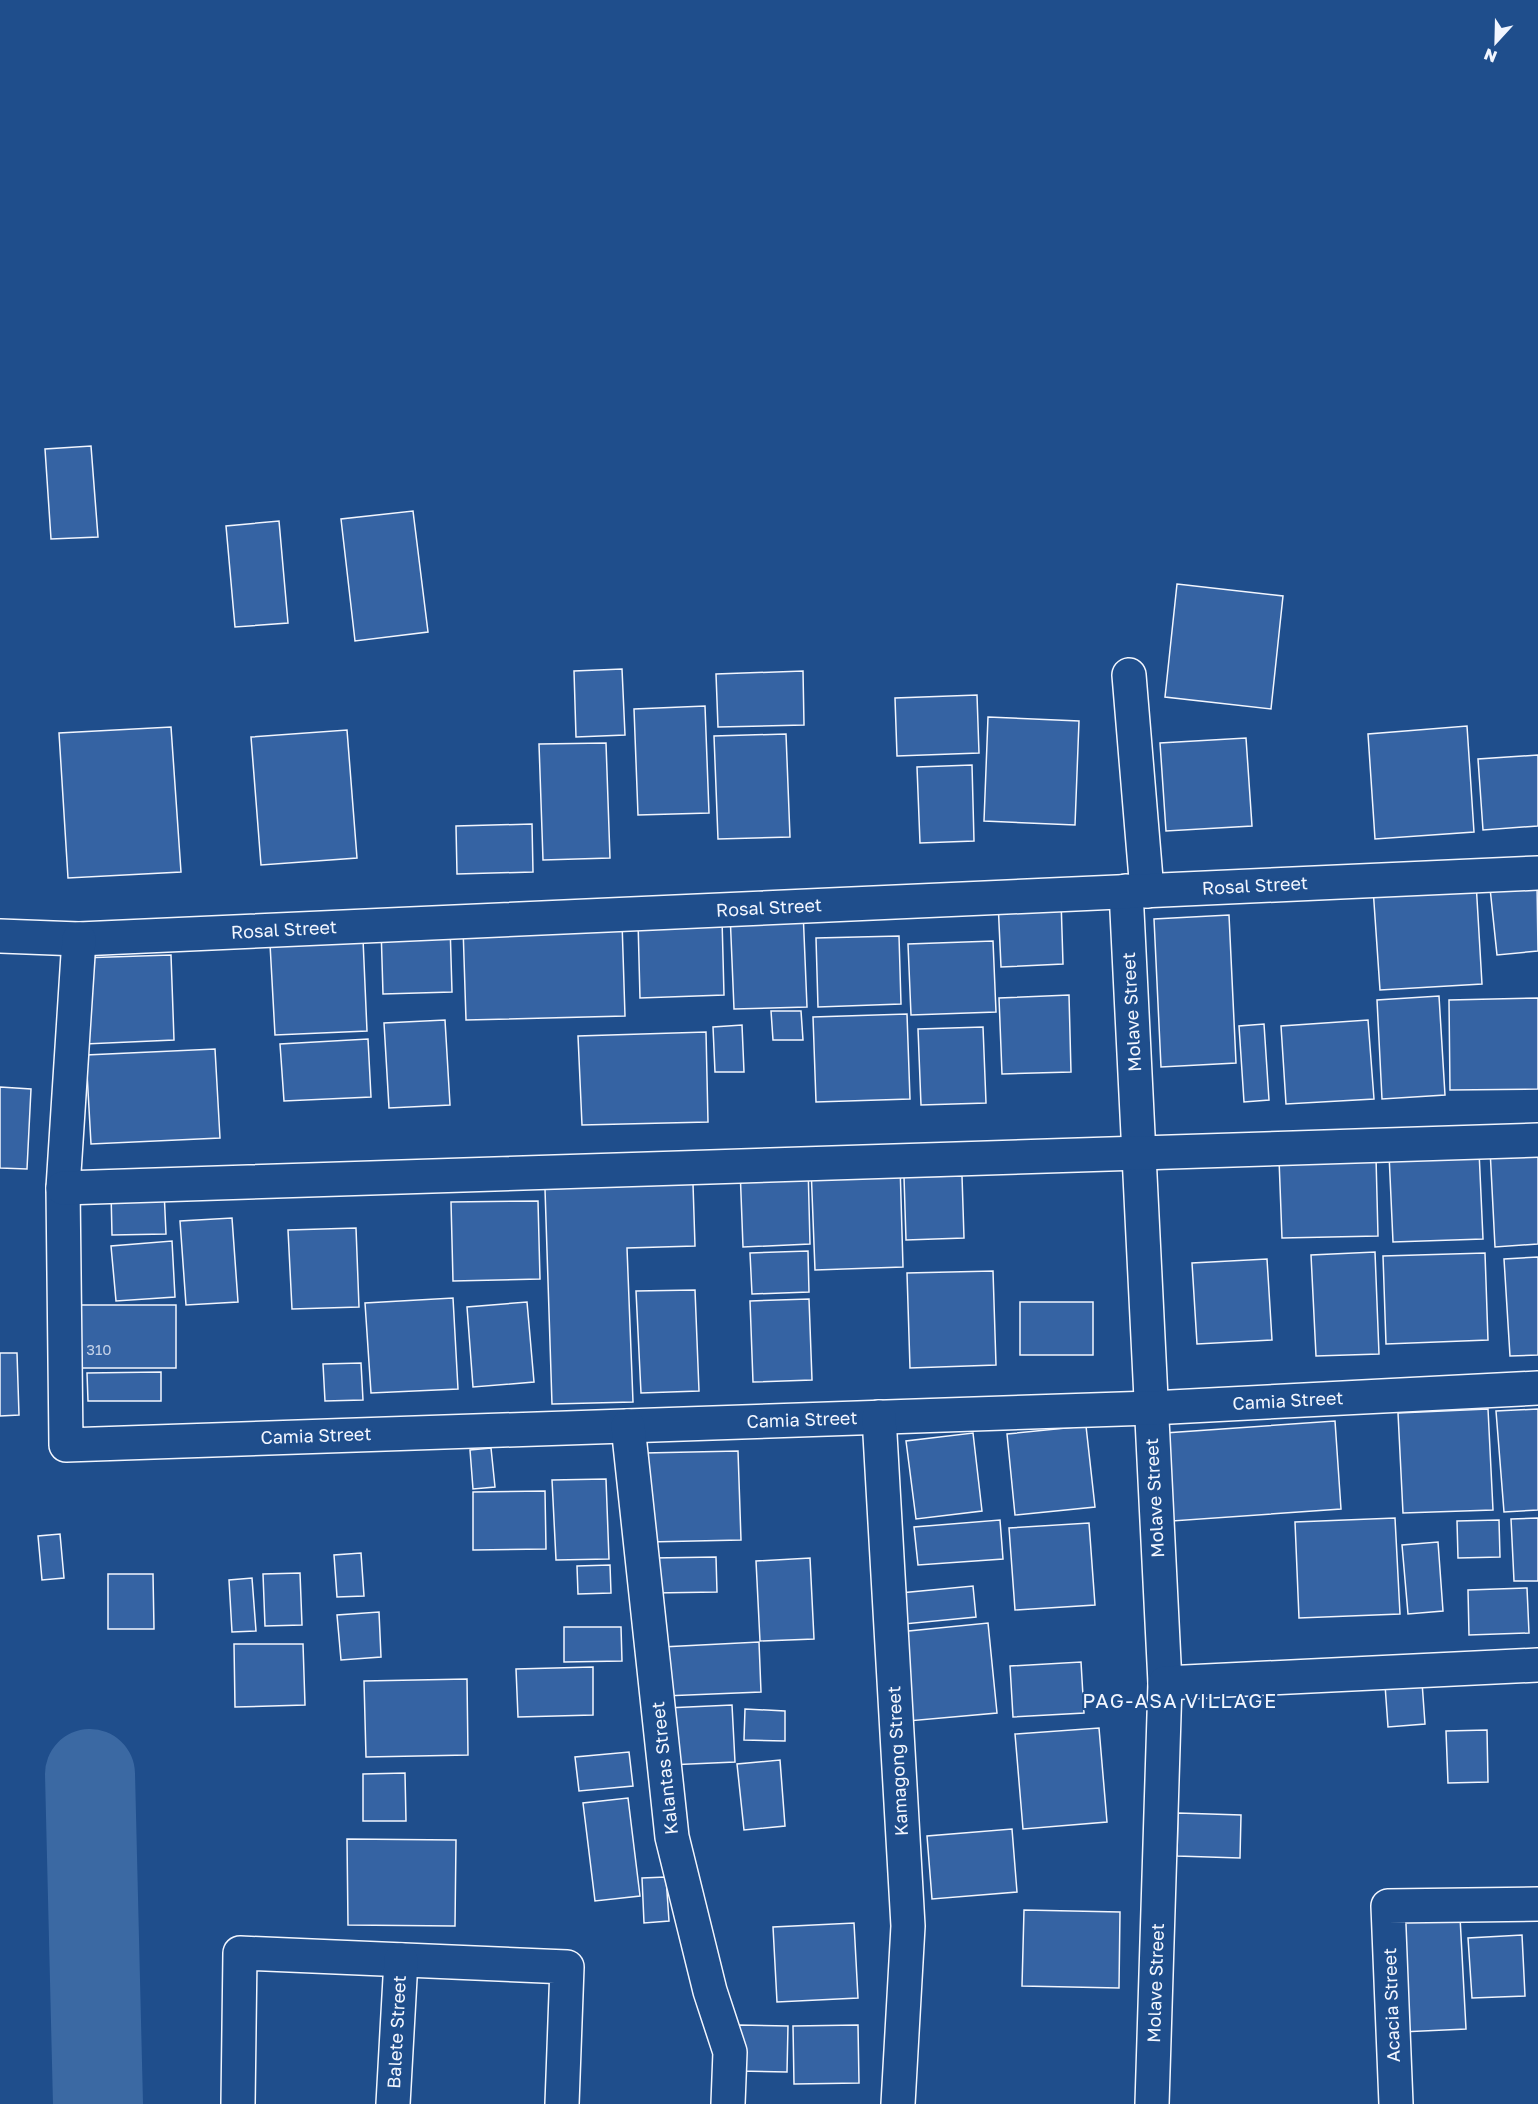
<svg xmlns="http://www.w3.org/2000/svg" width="1538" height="2104" viewBox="0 0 1538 2104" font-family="'Golos Text',sans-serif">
<rect width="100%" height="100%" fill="#1f4e8c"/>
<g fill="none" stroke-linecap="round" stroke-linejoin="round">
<!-- river -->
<path stroke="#3b69a3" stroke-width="90" d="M90 1774 98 2104"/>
</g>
<!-- building -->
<g fill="#3563a3" stroke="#f2f6ff" stroke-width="1.5">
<path d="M91 446 98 537 51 539 45 449Z"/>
<path d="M413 511 428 632 355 641 341 519Z"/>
<path d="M279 521 288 623 235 627 226 526Z"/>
<path d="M1177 584 1283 596 1271 709 1165 697Z"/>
<path d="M622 669 625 735 576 737 574 671Z"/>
<path d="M803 671 804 725 718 727 716 674Z"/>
<path d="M977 695 979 753 897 756 895 698Z"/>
<path d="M705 706 709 813 638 815 634 709Z"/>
<path d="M988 717 1079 721 1075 825 984 821Z"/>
<path d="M1467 726 1474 832 1375 839 1368 734Z"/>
<path d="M171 727 181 872 68 878 59 733Z"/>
<path d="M347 730 357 858 261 865 251 737Z"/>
<path d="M786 734 790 837 718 839 714 736Z"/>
<path d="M1246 738 1252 826 1166 831 1160 743Z"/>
<path d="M606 743 610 858 543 860 539 744Z"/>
<path d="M1538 755V826L1483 830 1478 759Z"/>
<path d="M972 765 974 841 920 843 917 767Z"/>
<path d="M532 824 533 872 457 874 456 826Z"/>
<path d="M1476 882 1482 984 1380 990 1373 888Z"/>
<path d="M1537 883 1538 951 1497 955 1490 888Z"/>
<path d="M1061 899 1063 964 1001 967 998 901Z"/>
<path d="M803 910 807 1007 734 1009 730 913Z"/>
<path d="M1229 915 1236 1063 1161 1067 1154 919Z"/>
<path d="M722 919 724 995 640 998 638 921Z"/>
<path d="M622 922 625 1016 466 1020 463 927Z"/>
<path d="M450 924 452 992 383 994 381 927Z"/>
<path d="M899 936 901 1004 818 1007 816 938Z"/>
<path d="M363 939 367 1031 275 1035 270 944Z"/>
<path d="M993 941 996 1012 911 1015 908 944Z"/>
<path d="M171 955 174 1040 85 1044 80 958Z"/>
<path d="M1069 995 1071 1072 1002 1074 999 998Z"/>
<path d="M1439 996 1445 1095 1382 1099 1377 1000Z"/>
<path d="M1538 998V1089L1450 1090 1449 1000Z"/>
<path d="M771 1011H801L803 1040H773Z"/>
<path d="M907 1014 910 1099 816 1102 813 1017Z"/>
<path d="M445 1020 450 1105 389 1108 384 1023Z"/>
<path d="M1368 1020 1374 1099 1286 1104 1281 1026Z"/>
<path d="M1264 1024 1269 1100 1244 1102 1239 1026Z"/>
<path d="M742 1025 744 1072H715L713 1027Z"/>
<path d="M983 1027 986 1103 921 1105 918 1029Z"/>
<path d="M706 1032 708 1122 582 1125 578 1036Z"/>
<path d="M368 1039 371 1097 284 1101 280 1044Z"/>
<path d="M215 1049 220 1138 91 1144 86 1055Z"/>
<path d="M0 1087 31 1089 27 1169 0 1168Z"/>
<path d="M1538 1147V1244L1495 1247 1490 1149Z"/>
<path d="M1479 1151 1483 1239 1393 1242 1389 1154Z"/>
<path d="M1376 1157 1378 1236 1282 1238 1279 1159Z"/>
<path d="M900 1164 903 1267 815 1270 811 1167Z"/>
<path d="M808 1165 810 1244 743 1247 740 1168Z"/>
<path d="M962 1176 964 1238 906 1240 904 1177Z"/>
<path d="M693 1184 695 1246 627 1248 633 1402 552 1404 545 1189Z"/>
<path d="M164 1190 166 1234 112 1235 111 1192Z"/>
<path d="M538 1201 540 1279 453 1281 451 1202Z"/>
<path d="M232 1218 238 1302 186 1305 180 1221Z"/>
<path d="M356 1228 359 1307 292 1309 288 1230Z"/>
<path d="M172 1241 175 1297 116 1301 111 1246Z"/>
<path d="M808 1251 809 1292 752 1294 750 1253Z"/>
<path d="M1375 1252 1379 1354 1316 1356 1311 1255Z"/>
<path d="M1485 1253 1488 1340 1386 1344 1383 1256Z"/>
<path d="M1538 1257V1355L1510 1356 1504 1259Z"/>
<path d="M1267 1259 1272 1340 1197 1344 1192 1263Z"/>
<path d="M993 1271 996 1365 910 1368 907 1273Z"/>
<path d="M695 1290 699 1391 641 1393 636 1291Z"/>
<path d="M453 1298 458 1389 371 1393 365 1303Z"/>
<path d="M809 1299 812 1380 753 1382 750 1301Z"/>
<path d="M527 1302 534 1382 473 1387 467 1307Z"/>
<rect x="1020" y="1302" width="73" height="53"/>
<rect x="74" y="1305" width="102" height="63"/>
<path d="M0 1353H17L19 1415 0 1416Z"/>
<path d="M361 1363 363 1400 325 1401 323 1364Z"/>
<path d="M161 1372V1401H88L87 1373Z"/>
<path d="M1488 1409 1493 1510 1403 1513 1398 1413Z"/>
<path d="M1538 1409V1510L1504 1512 1496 1411Z"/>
<path d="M1335 1421 1341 1509 1172 1521 1165 1433Z"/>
<path d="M1086 1426 1095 1507 1015 1515 1007 1434Z"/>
<path d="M973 1433 982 1511 916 1519 906 1441Z"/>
<path d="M491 1448 495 1487 473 1489 470 1450Z"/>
<path d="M738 1451 741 1540 648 1542 645 1453Z"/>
<path d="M606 1479 609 1559 556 1560 552 1480Z"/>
<path d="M545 1491 546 1549 473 1550V1492Z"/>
<path d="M1395 1518 1400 1614 1299 1618 1295 1522Z"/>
<path d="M1538 1518V1581H1514L1511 1519Z"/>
<path d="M1000 1520 1003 1559 918 1565 914 1527Z"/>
<path d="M1499 1520 1500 1557 1458 1558 1457 1521Z"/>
<path d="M1089 1523 1095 1605 1015 1610 1009 1528Z"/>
<path d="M60 1534 64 1578 42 1580 38 1536Z"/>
<path d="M1438 1542 1443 1611 1408 1614 1402 1545Z"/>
<path d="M361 1553 364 1596 337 1597 334 1555Z"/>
<path d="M716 1557 717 1592 654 1593 653 1558Z"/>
<path d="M810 1558 814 1639 760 1641 756 1561Z"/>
<path d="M610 1565 611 1593 578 1594 577 1566Z"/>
<path d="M300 1573 302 1625 265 1626 263 1574Z"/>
<path d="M108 1574H153L154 1629H108Z"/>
<path d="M252 1578 256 1631 232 1632 229 1580Z"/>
<path d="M973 1586 976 1617 904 1624 900 1593Z"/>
<path d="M1527 1588 1529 1633 1469 1635 1468 1590Z"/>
<path d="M379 1612 381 1657 341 1660 337 1615Z"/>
<path d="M988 1623 997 1713 908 1721 899 1632Z"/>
<path d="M564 1627H621L622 1661 564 1662Z"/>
<path d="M759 1642 761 1692 664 1696 662 1647Z"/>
<path d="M234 1644H303L305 1705 235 1707Z"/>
<path d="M1081 1662 1084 1713 1013 1717 1010 1666Z"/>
<path d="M593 1667V1715L518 1717 516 1669Z"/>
<path d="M467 1679 468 1755 366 1757 364 1681Z"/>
<path d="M1422 1682 1425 1724 1388 1727 1385 1685Z"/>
<path d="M732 1705 735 1762 668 1765 666 1708Z"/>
<path d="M745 1709 785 1711V1741L744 1740Z"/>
<path d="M1099 1728 1107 1822 1023 1829 1015 1734Z"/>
<path d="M1487 1730 1488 1782 1448 1783 1446 1731Z"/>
<path d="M629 1752 633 1786 579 1791 575 1757Z"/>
<path d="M780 1760 785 1826 744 1830 737 1764Z"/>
<path d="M405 1773 406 1821H363V1774Z"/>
<path d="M628 1798 640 1896 595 1901 583 1803Z"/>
<path d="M1178 1813 1241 1815 1240 1858 1177 1856Z"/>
<path d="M1012 1829 1017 1892 932 1899 927 1836Z"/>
<path d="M347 1839 456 1840 455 1926 348 1925Z"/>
<path d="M666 1877 669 1921 644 1923 642 1878Z"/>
<path d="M1024 1910 1120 1912 1119 1988 1022 1986Z"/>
<path d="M1460 1917 1466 2029 1401 2032 1396 1919Z"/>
<path d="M854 1923 858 1998 777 2002 773 1927Z"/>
<path d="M1522 1935 1525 1996 1472 1998 1468 1938Z"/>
<path d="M739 2025 788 2026 787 2072 738 2071Z"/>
<path d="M858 2025 859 2083 794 2084 793 2026Z"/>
</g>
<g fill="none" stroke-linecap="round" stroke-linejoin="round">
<!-- street casing -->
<g stroke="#f2f6ff" stroke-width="36">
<g id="street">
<path d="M1129 675 1147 891"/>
<path d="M1126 891 1165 1683 1152 2104"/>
<path d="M0 936 79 939 1538 873"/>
<path d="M79 939 63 1188 66 1445 1151 1408 1538 1388"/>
<path d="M63 1188 1538 1140"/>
<path d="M879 1417 908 1926 898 2104"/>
<path d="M628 1426 672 1837 710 1991 730 2052 728 2104"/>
<path d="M1165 1683 1538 1665"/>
<path d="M238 2104 240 1953 567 1967 562 2104"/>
<path d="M393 2104 401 1960"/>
<path d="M1396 2104 1388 1906 1538 1904"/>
</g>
</g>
<!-- street -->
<use href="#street" stroke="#1f4e8c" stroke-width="33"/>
</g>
<g text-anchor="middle" stroke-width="4.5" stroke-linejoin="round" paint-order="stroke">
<!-- number labels -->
<g font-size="15" fill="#c3d1e8">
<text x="99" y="1355">310</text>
</g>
<!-- street labels -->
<g font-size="18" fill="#f2f6ff" stroke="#1f4e8c">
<text transform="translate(1255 886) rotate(-3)" y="6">Rosal Street</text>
<text transform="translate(769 908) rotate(-3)" y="6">Rosal Street</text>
<text transform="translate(284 930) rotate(-3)" y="6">Rosal Street</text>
<text transform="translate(1132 1012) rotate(-93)" y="6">Molave Street</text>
<text transform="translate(1288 1401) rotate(-3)" y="6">Camia Street</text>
<text transform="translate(802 1420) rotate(-2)" y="6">Camia Street</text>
<text transform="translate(316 1436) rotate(-2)" y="6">Camia Street</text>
<text transform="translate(1155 1498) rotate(-93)" y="6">Molave Street</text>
<text transform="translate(898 1761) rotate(-93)" y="6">Kamagong Street</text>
<text transform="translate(665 1768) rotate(-96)" y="6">Kalantas Street</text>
<text transform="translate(1156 1983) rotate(-88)" y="6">Molave Street</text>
<text transform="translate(1392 2005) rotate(-92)" y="6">Acacia Street</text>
<text transform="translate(397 2032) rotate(-87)" y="6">Balete Street</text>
</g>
<!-- neighbourhood labels -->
<g font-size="20" letter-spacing="1.5" fill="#f2f6ff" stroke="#1f4e8c">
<text x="1180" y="1708">PAG-ASA VILLAGE</text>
</g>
</g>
<!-- north arrow -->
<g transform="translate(1496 42) rotate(202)" stroke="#1f4e8c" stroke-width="4.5" paint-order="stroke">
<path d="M0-4.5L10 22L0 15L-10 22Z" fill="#f2f6ff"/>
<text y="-9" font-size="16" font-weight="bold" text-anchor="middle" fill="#f2f6ff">N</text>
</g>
</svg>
